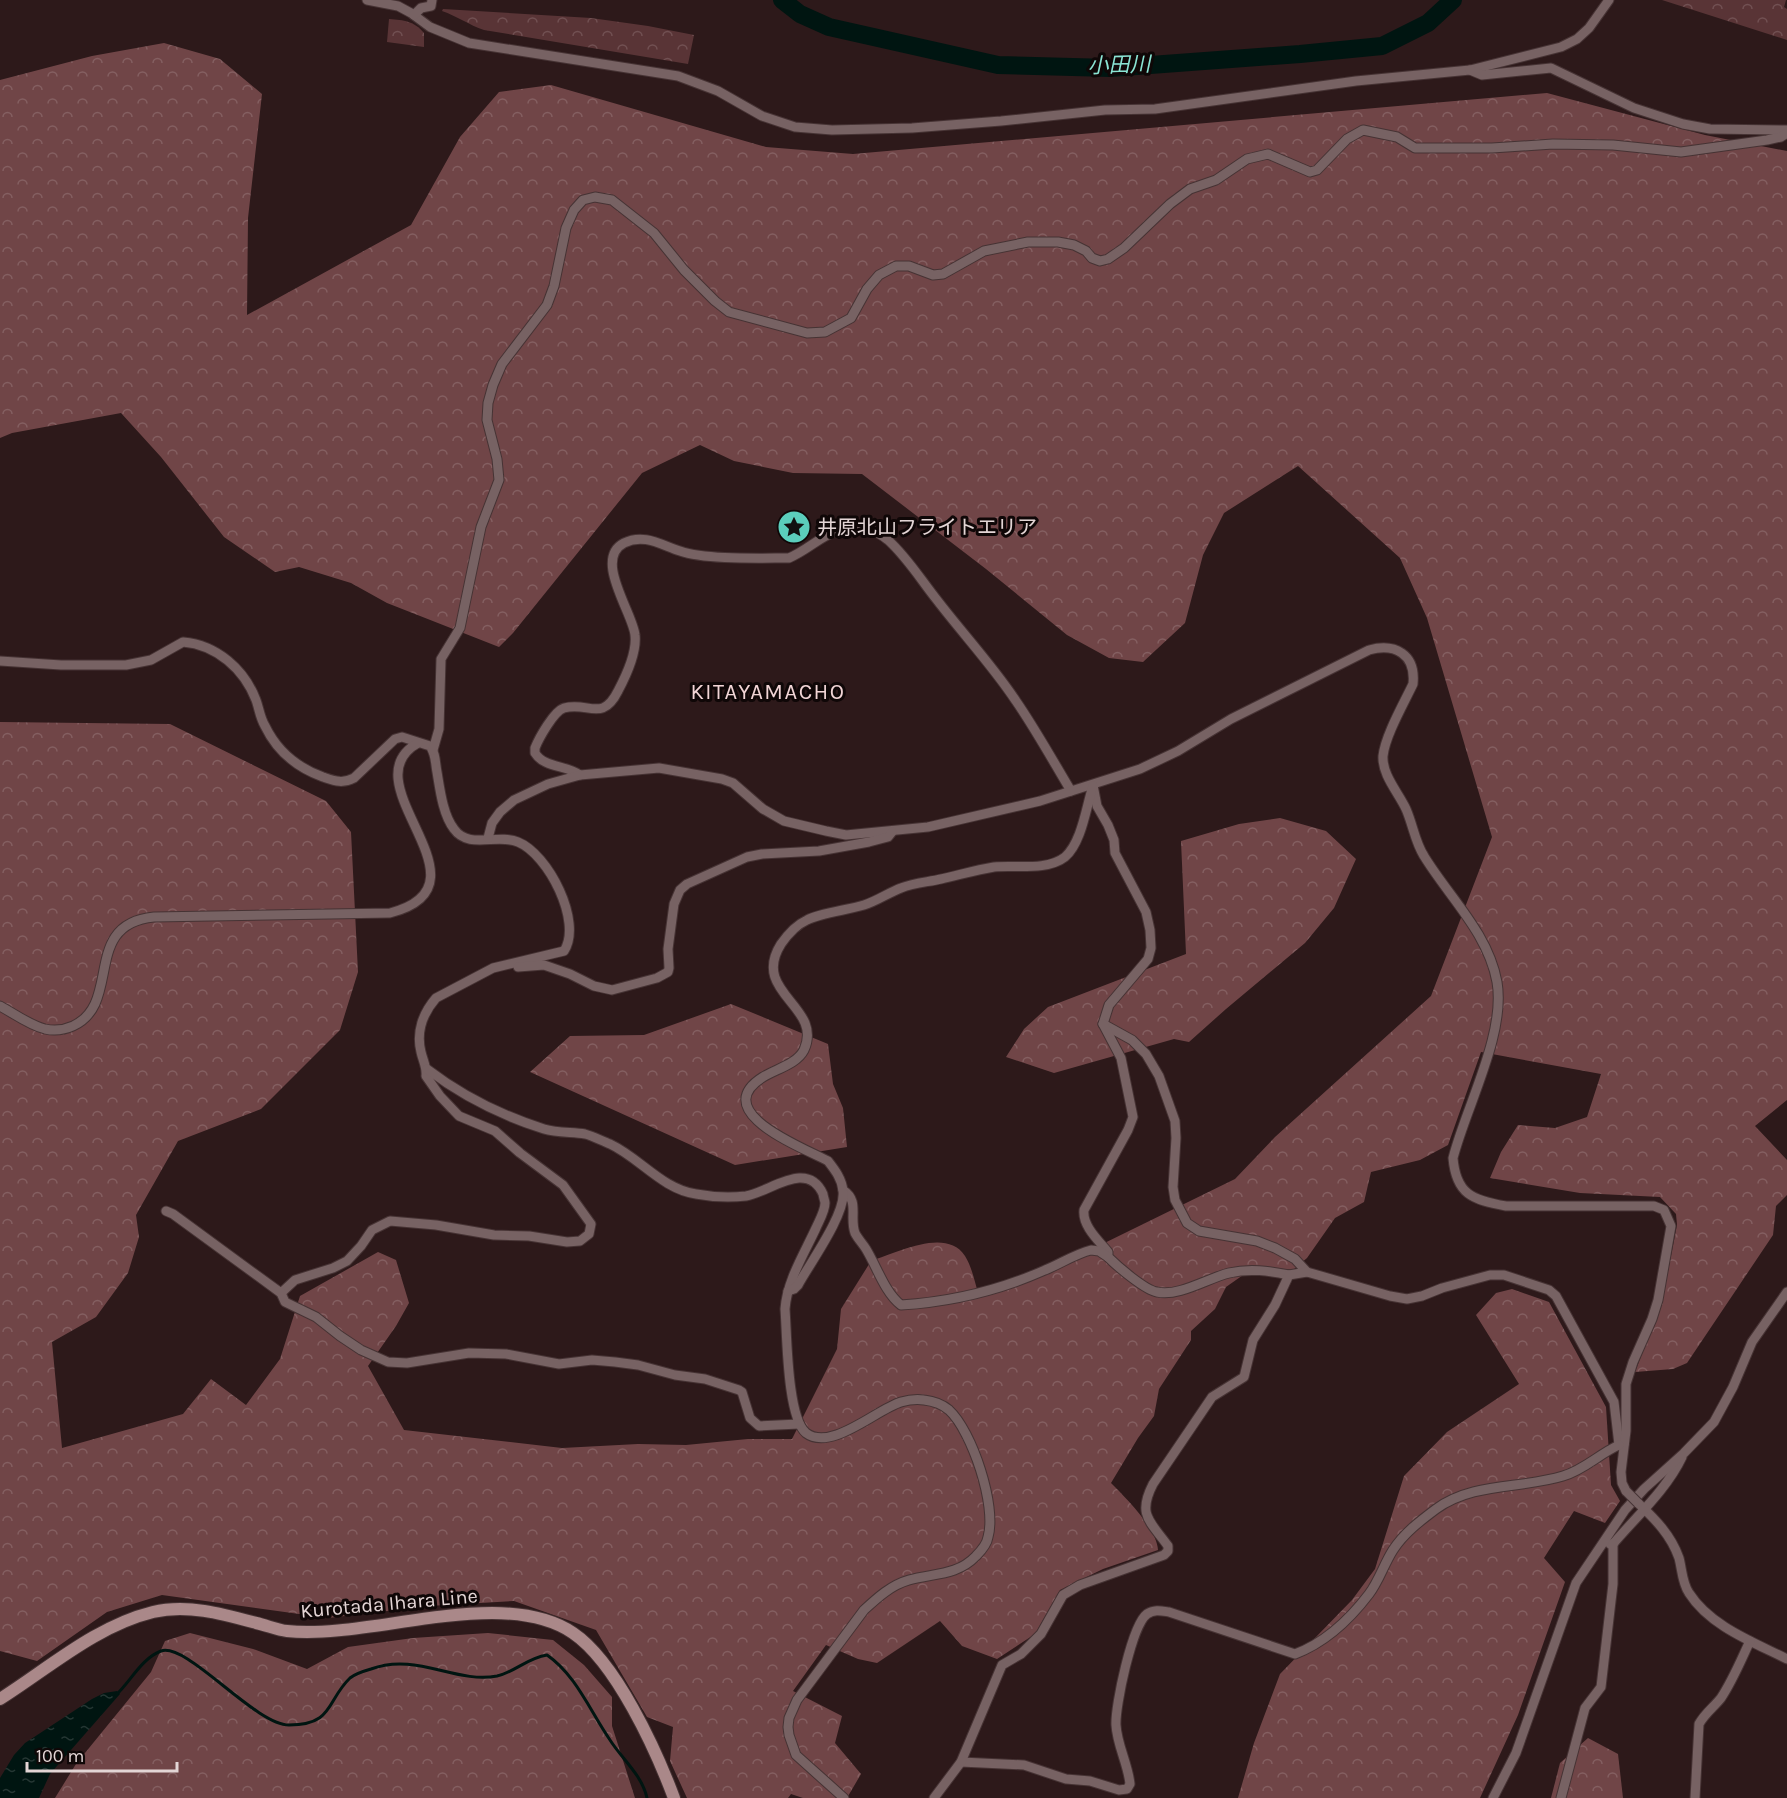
<svg xmlns="http://www.w3.org/2000/svg" width="1787" height="1798" viewBox="0 0 1787 1798" font-family="Karla,'Noto Sans JP',sans-serif">
<defs>
<pattern id="forest-crowns" width="20" height="18" patternUnits="userSpaceOnUse" patternTransform="scale(1.5)"><rect width="20" height="18" fill="#704547"/><path d="M2 6a3 3 0 1 1 6 0M12 15a3 3 0 1 1 6 0" fill="none" stroke="#845f61"/></pattern>
<pattern id="park-crowns" width="20" height="18" patternUnits="userSpaceOnUse" patternTransform="scale(1.5)"><rect width="20" height="18" fill="#593436"/><path d="M2 6a3 3 0 1 1 6 0M12 15a3 3 0 1 1 6 0" fill="none" stroke="#715052"/></pattern>
<pattern id="water-ripples" width="26" height="14" patternUnits="userSpaceOnUse" patternTransform="scale(1.5)"><rect width="26" height="14" fill="#001511"/><path d="M2 4q2-2 4 0t4 0M15 11q2-2 4 0t4 0" fill="none" stroke="#253633"/></pattern>
</defs>
<rect width="100%" height="100%" fill="#2d191a"/>
<!-- forest -->
<g fill="url(#forest-crowns)">
<path d="M164 43 220 59 262 94 248 218 247 315 411 225 460 137 499 92 551 85 766 147 853 154 1547 93 1705 135 1787 151V1100L1755 1126 1787 1160V1195L1776 1206 1773 1235 1687 1363 1673 1369 1635 1372 1662 1302 1677 1225 1676 1214 1660 1197 1580 1193 1490 1178 1501 1152 1518 1125 1555 1128 1587 1117 1601 1074 1481 1052 1448 1145 1420 1160 1371 1172 1364 1202 1335 1218 1307 1258 1293 1270 1256 1266 1226 1287 1215 1309 1191 1331V1340L1159 1389 1154 1416 1138 1438 1111 1483C1126 1498 1157 1529 1158 1550L1103 1569 1060 1590 1035 1634 997 1659 962 1646 940 1621 877 1663 858 1659 826 1645 793 1691 842 1716 835 1743 861 1774 847 1798H803L791 1794 788 1798H687L670 1761 673 1727 647 1717 596 1630 514 1601 429 1606 328 1618 162 1595 107 1612 37 1661 0 1651V722L170 724 326 801 351 832 358 972 340 1030 261 1109 178 1141 136 1215 139 1237 128 1273 96 1317 52 1342 62 1448 183 1414 211 1379 246 1405 280 1359 300 1296 378 1252 396 1260 409 1303 396 1326 368 1366 404 1430 562 1448 638 1444 686 1445 748 1439H792L837 1349 841 1309 871 1261C897 1253 946 1227 965 1256 972 1267 975 1283 979 1296L1027 1281 1235 1179 1275 1137 1431 996 1492 837 1427 618 1400 558 1298 466 1224 513 1203 555 1185 623 1143 662 1109 658 1067 635 986 569 862 474 793 473 734 461 700 445 642 473 513 633 499 647 387 603 351 583 299 567 275 572 224 537 161 457 121 413 12 433 0 438V80L92 56Z"/>
<path d="M1280 818 1326 831 1356 859 1334 908 1305 943 1226 1009 1189 1042 1174 1039 1054 1073 1006 1057 1024 1029 1048 1007 1186 954 1181 841 1239 824Z"/>
<path d="M731 1004 828 1044 833 1084 843 1108 847 1147 735 1165 530 1072 570 1036 644 1035Z"/>
<path d="M1512 1289 1549 1302 1606 1407 1611 1485 1620 1501 1605 1523 1574 1511 1544 1558 1565 1582 1518 1715 1480 1798H1238L1254 1743 1280 1674 1352 1600 1375 1569 1404 1476 1447 1432 1519 1384 1476 1315 1496 1293Z"/>
<path d="M190 1633 253 1649 307 1669 348 1647 413 1638 488 1633 553 1640 584 1665 612 1697V1726L635 1798H55L76 1764 151 1672 165 1641Z"/>
<path d="M1588 1738 1618 1754 1623 1798H1551L1560 1763Z"/>
</g>
<!-- park -->
<g fill="url(#park-crowns)">
<path d="M1662 0H1786L1784 7 1787 9V40Z"/>
<path d="M443 9 591 18 648 26 694 35 688 64 484 30C469 25 457 16 442 11Z"/>
<path d="M389 19C404 20 414 21 424 33V47L387 42Z"/>
</g>
<!-- water -->
<path fill="url(#water-ripples)" d="M117 1691 120 1694 50 1774 39 1798H0V1778L14 1755 25 1743 92 1699 104 1693Z"/>
<g fill="none" stroke-linecap="round" stroke-linejoin="round">
<!-- stream -->
<path stroke="#001511" stroke-width="3" d="M116 1695C130 1682 142 1658 161 1651 187 1642 255 1725 289 1725 334 1725 326 1701 350 1678 355 1674 364 1671 371 1669 416 1652 456 1684 497 1676 515 1672 527 1658 547 1655 576 1675 590 1711 610 1740 622 1759 642 1775 647 1798"/>
<!-- river -->
<path stroke="#001511" stroke-width="18" d="M782 0 800 14 829 27 998 65 1110 68 1300 54 1382 46 1428 23 1453 0"/>
<!-- street casing -->
<g stroke="#463334" stroke-width="11">
<g id="street">
<path d="M367 0 398 6 411 13 430 27 469 43 678 76 718 91 762 116 795 127 832 130 912 128 1001 121 1105 110 1155 109 1356 81 1470 70 1561 47 1577 39 1589 28 1609 0"/>
<path d="M414 15 421 8 431 6 432 0"/>
<path d="M1470 70 1482 75 1551 68 1634 108 1683 124 1710 129 1787 130"/>
<path d="M0 661 61 665H126L151 660 183 642C217 645 244 669 256 700 259 708 260 718 265 726 277 751 298 768 323 777 335 781 342 784 354 778L395 739 402 737 430 746C436 754 435 762 437 772 440 790 443 815 454 829 469 850 497 833 518 842 548 854 583 922 564 951L493 968 436 998C423 1013 416 1032 421 1052 423 1061 427 1067 426 1076L440 1096 459 1116 495 1131 520 1153 563 1185 591 1224 589 1234 580 1241 567 1242 529 1236 494 1235 436 1225 390 1221 372 1230 361 1246 347 1261 333 1268 295 1280 281 1293"/>
<path d="M433 750 439 729 441 659 460 628 481 527 499 480 497 459 487 420 488 403 493 385 502 364 547 305 554 286 566 228 574 210 583 200 595 197 612 200 654 233 684 270 715 301 729 312 807 333 825 332 851 318 867 289 879 275 896 266H909L933 275 943 274 984 251 1028 242H1058L1074 245 1086 251 1092 258 1100 261 1108 259 1124 248 1170 204 1190 189 1216 180 1247 159 1268 154 1310 172 1317 170 1347 139 1363 130 1397 137 1415 148H1492L1553 144 1613 145 1681 152 1767 140 1781 137 1787 133"/>
<path d="M580 775C567 765 544 768 535 753V748C539 738 554 711 564 708 588 701 602 723 618 691 626 676 637 652 635 635 633 613 593 559 624 543 644 533 661 545 680 551 706 560 760 558 789 558 817 546 832 521 867 529 875 531 882 535 888 540 907 557 921 580 937 600 963 634 993 666 1016 701 1036 730 1053 761 1071 791"/>
<path d="M1093 785 1097 806 1108 825 1114 840 1115 853 1146 912 1150 930 1151 948 1148 959 1109 1005 1103 1024 1132 1040 1146 1054 1159 1076 1175 1121 1176 1138 1173 1187 1175 1200 1187 1223 1199 1231 1257 1241 1275 1248 1295 1259 1307 1272 1390 1296 1407 1299 1422 1296 1442 1288 1490 1275H1504L1549 1290 1556 1296 1614 1402 1619 1445 1624 1444"/>
<path d="M488 838 492 823 500 812 514 800 548 784 580 775 659 768 722 779 733 783 763 809 784 821 826 831 846 835 928 827 1040 801 1140 769 1178 751 1231 719 1369 650C1395 643 1416 654 1413 684 1404 703 1385 736 1383 756 1382 775 1398 792 1406 809 1413 825 1415 842 1424 856 1449 897 1488 933 1497 982 1506 1034 1466 1107 1453 1158 1456 1194 1472 1200 1506 1206H1654L1664 1210 1671 1226 1658 1300 1652 1319 1633 1362 1626 1384V1431L1621 1472 1622 1483 1626 1491"/>
<path d="M518 967 544 965 570 974 594 986 612 990 657 978 668 972 669 968 668 949 674 904 680 890 687 884 747 857 762 854 819 851 869 842 888 837 892 832"/>
<path d="M0 1006C15 1014 29 1025 45 1029 54 1031 64 1030 73 1026 123 1003 81 924 154 917L390 913C499 885 346 783 418 743"/>
<path d="M1103 1024 1121 1058 1133 1117 1128 1130 1084 1210C1082 1226 1099 1241 1108 1252V1257C1118 1267 1145 1290 1157 1292 1179 1297 1208 1278 1229 1273 1250 1268 1269 1271 1289 1275"/>
<path d="M427 1069C461 1095 503 1116 544 1129 557 1133 572 1132 585 1134 593 1136 602 1141 610 1144 640 1158 662 1189 696 1194 712 1197 729 1198 746 1196 770 1192 807 1159 823 1194 823 1196 825 1201 825 1203 825 1211 819 1221 816 1228 804 1254 787 1281 785 1309 787 1334 787 1417 806 1433 831 1452 877 1409 901 1402 908 1400 917 1399 924 1400 933 1401 942 1404 949 1410 972 1431 997 1506 988 1537 987 1544 981 1551 976 1556 957 1576 933 1573 909 1580 891 1585 877 1598 864 1610L797 1700 789 1718 788 1727 789 1735 796 1755 844 1798"/>
<path d="M843 1190C860 1201 849 1217 855 1233 858 1239 863 1244 866 1249 877 1267 885 1293 901 1305 950 1302 1000 1290 1045 1270 1060 1264 1075 1254 1091 1250L1099 1251 1108 1257"/>
<path d="M166 1211 173 1214 281 1293 285 1302 316 1317 340 1336 361 1350 388 1362 407 1363 469 1353 506 1354 559 1364 592 1360 615 1362 638 1365 675 1375 705 1379 739 1390 742 1392 750 1418 759 1426 799 1424"/>
<path d="M788 1291 794 1289 798 1285C810 1263 846 1214 843 1191 842 1179 835 1170 828 1161 804 1148 707 1112 763 1077 776 1069 797 1064 804 1050 824 1006 750 993 781 944 788 934 796 925 807 920 820 913 848 910 864 905 877 901 888 893 901 888 913 883 928 882 941 879 959 875 976 870 994 867 1016 865 1047 871 1065 857 1082 842 1086 807 1093 786"/>
<path d="M1638 1503C1655 1519 1671 1535 1679 1558 1682 1569 1682 1583 1689 1593 1710 1626 1753 1642 1787 1659"/>
<path d="M1610 1544H1613C1636 1517 1667 1489 1682 1457"/>
<path d="M961 1762 1024 1765 1066 1779 1090 1781 1119 1790 1127 1789 1130 1784C1128 1764 1117 1745 1116 1725 1115 1706 1132 1625 1147 1614 1154 1609 1162 1611 1169 1612L1295 1654C1324 1643 1350 1619 1369 1594 1379 1581 1384 1564 1393 1550 1404 1533 1420 1521 1436 1509 1473 1482 1521 1489 1563 1476 1584 1470 1599 1454 1619 1445"/>
<path d="M934 1798 961 1762 1002 1665 1021 1654 1041 1634 1063 1595 1080 1585 1164 1555 1168 1551V1546C1150 1521 1137 1515 1153 1484L1212 1397 1244 1377 1253 1340 1275 1305 1289 1275 1307 1272"/>
<path d="M1493 1798 1516 1753 1576 1583 1625 1510 1644 1489 1684 1453 1714 1422 1733 1387 1752 1342 1787 1292"/>
<path d="M1561 1798 1585 1708 1601 1687 1613 1584V1544"/>
<path d="M1695 1798 1699 1724C1705 1713 1714 1707 1721 1698 1733 1680 1741 1660 1750 1641"/>
</g>
</g>
<!-- secondary casing -->
<g stroke="#463334" stroke-width="14">
<path id="secondary" d="M0 1699C49 1668 96 1626 153 1612 188 1604 223 1614 256 1623 266 1625 277 1630 287 1631 370 1640 502 1585 573 1633 616 1662 656 1750 674 1798"/>
</g>
<!-- street -->
<use href="#street" stroke="#776263" stroke-width="9"/>
<!-- secondary -->
<use href="#secondary" stroke="#aa8889" stroke-width="12"/>
<!-- street-bridge casing -->
<g stroke="#463334" stroke-width="11" stroke-linecap="butt">
<path id="street-bridge" d="M1626 1491 1638 1503"/>
</g>
<!-- street-bridge -->
<use href="#street-bridge" stroke="#776263" stroke-width="9"/>
</g>
<!-- icons -->
<defs>
<g id="sight-disc" transform="scale(1.725)"><circle r="9.5" fill="#5bcebc" stroke="#0f0707"/><path d="M0-6L1.8-2.2L6-1.7L2.9 1.2L3.7 5.4L0 3.3L-3.7 5.4L-2.9 1.2L-6-1.7L-1.8-2.2Z" fill="#111"/></g>
</defs>
<g fill-rule="evenodd">
<use href="#sight-disc" x="794" y="527"/>
</g>
<g text-anchor="middle" stroke-width="6" stroke-linejoin="round" paint-order="stroke">
<!-- poi labels -->
<g font-size="20" fill="#e3d5d5" stroke="#0f0707" text-anchor="start">
<text x="817" y="534">井原北山フライトエリア</text>
</g>
<!-- street labels -->
<g font-size="20" fill="#e3d5d5" stroke="#0f0707">
<text transform="translate(389 1603) rotate(-5)" y="7">Kurotada Ihara Line</text>
</g>
<!-- water labels -->
<g font-size="21" font-style="italic" fill="#8be5d5" stroke="#0f0707">
<text transform="translate(1119 65) rotate(-2)" y="7">小田川</text>
</g>
<!-- quarter labels -->
<g font-size="22" letter-spacing="1.5" fill="#f2d5d6" stroke="#0f0707">
<text x="768" y="699">KITAYAMACHO</text>
</g>
</g>
<!-- scale -->
<path d="M27 1762v9h150v-9" fill="none" stroke="#e3d5d5" stroke-width="3"/>
<text x="36" y="1762" font-size="18" fill="#e3d5d5" stroke="#0f0707" stroke-width="4.5" paint-order="stroke">100 m</text>
</svg>
